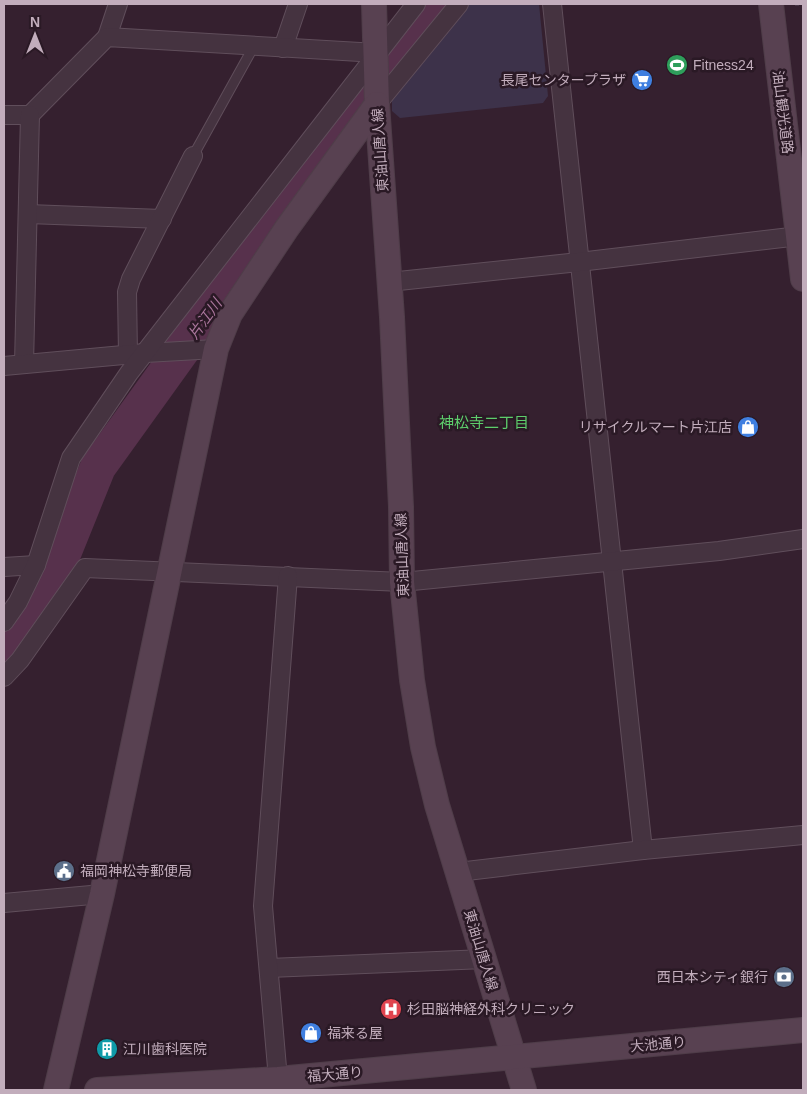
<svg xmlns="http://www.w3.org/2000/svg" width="807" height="1094" viewBox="0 0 807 1094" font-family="Arial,'Noto Sans JP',sans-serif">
<rect width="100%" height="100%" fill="#35202f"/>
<!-- green -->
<path fill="#3d324a" d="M464 4H539L548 96 543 103 400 118 392 111V91Z"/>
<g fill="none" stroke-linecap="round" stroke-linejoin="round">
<!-- river -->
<path stroke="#57314c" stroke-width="36" d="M4 650 24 627 54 576 98 467 351 115 434 4"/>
<!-- lane casing -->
<g stroke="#604e5b" stroke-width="11">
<path id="lane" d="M193 156 254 46"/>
</g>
<!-- street casing -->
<g stroke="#604e5b" stroke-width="20">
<g id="street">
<path d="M552 4 643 850"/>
<path d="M107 37 118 4"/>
<path d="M283 48 298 4"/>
<path d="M377 104 459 4"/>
<path d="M4 115H30L107 37 377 53"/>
<path d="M28 214 162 219"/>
<path d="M389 282 579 262 799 236"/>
<path d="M128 355 127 292 131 279 193 156"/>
<path d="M24 364 30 115"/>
<path d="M4 366 145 353 216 349"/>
<path d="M4 567 36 565"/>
<path d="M4 622 18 602 36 565 71 458 129 373 416 4"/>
<path d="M4 677 20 660 85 568 402 582 719 551 803 539"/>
<path d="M458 872 643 850 803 835"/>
<path d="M4 903 102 894"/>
<path d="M269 968 485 959"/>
<path d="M278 1079 263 906 288 576"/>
</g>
</g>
<!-- secondary casing -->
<g stroke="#4f3d49" stroke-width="26">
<g id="secondary">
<path d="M374 4 377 104 392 317 401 507 402 582 412 680 423 747 437 805 524 1090"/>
<path d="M771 4 803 279"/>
<path d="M56 1090 102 894 216 349 230 314 287 228 377 104"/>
<path d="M97 1090 278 1079 803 1030"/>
</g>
</g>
<!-- path -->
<path stroke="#5d4c60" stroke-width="3" stroke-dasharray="4 4" stroke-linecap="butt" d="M795 4H803"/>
<!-- lane -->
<use href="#lane" stroke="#453340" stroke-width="9"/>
<!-- street -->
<use href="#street" stroke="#453340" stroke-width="18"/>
<!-- secondary -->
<use href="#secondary" stroke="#584151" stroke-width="24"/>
</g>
<!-- icons -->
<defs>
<g id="stadium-disc" transform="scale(1.125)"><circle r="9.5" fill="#2e9e5b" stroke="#2a1925"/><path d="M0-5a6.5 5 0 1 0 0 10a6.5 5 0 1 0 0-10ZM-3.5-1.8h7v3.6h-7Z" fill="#fff"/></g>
<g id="supermarket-disc" transform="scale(1.125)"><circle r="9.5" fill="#3f7fe0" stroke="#2a1925"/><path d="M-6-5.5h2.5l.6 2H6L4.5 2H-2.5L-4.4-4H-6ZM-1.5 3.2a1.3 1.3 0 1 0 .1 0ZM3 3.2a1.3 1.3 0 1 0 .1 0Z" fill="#fff"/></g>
<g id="shop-disc" transform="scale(1.125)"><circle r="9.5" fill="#3f7fe0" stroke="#2a1925"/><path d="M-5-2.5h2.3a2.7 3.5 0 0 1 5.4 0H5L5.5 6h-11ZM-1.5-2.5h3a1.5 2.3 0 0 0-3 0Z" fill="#fff"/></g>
<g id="civic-disc" transform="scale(1.125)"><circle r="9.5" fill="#5c6f8a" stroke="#2a1925"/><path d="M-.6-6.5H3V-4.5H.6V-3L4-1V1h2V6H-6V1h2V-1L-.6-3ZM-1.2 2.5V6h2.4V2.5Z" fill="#fff"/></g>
<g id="bank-disc" transform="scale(1.125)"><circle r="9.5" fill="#5c6f8a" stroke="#2a1925"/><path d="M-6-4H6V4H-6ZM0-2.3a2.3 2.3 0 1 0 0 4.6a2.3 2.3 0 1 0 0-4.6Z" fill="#fff"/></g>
<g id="hospital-disc" transform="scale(1.125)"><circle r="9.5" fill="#e0444e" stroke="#2a1925"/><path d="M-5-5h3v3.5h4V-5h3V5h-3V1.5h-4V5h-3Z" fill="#fff"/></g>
<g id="building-disc" transform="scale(1.125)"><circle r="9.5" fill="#0f9aa8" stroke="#2a1925"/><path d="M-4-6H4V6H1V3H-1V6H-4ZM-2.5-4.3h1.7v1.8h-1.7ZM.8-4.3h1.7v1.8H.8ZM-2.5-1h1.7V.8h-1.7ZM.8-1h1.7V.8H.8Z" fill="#fff"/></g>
</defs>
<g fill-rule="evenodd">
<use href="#stadium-disc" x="677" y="65"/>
<use href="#supermarket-disc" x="642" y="80"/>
<use href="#shop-disc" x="748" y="427"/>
<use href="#civic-disc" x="64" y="871"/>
<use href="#bank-disc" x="784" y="977"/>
<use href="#hospital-disc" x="391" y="1009"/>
<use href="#shop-disc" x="311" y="1033"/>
<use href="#building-disc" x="107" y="1049"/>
</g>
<g text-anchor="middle" stroke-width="5" stroke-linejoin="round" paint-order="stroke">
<!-- poi labels -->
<g font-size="14" fill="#c2adbc" stroke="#2a1925" text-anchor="start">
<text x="693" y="70">Fitness24</text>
<text x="626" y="85" text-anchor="end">長尾センタープラザ</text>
<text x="732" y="432" text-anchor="end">リサイクルマート片江店</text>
<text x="80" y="876">福岡神松寺郵便局</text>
<text x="768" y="982" text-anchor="end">西日本シティ銀行</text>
<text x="407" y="1014">杉田脳神経外科クリニック</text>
<text x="327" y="1038">福来る屋</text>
<text x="123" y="1054">江川歯科医院</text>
</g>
<!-- street labels -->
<g font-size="14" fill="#c2adbc" stroke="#2a1925">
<text transform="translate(783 112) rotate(83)" y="5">油山観光道路</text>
<text transform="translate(380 150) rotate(-94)" y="5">東油山唐人線</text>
<text transform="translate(402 555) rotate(-92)" y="5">東油山唐人線</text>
<text transform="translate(481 950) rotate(73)" y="5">東油山唐人線</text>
<text transform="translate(658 1044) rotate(-5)" y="5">大池通り</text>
<text transform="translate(335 1074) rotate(-5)" y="5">福大通り</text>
</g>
<!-- water labels -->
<g font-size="15" font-style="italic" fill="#aa769c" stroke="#2a1925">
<text transform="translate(205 319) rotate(-54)" y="5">片江川</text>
</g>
<!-- neighbourhood labels -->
<g font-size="15" fill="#5ecd6c" stroke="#2a1925">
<text x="484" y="428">神松寺二丁目</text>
</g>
</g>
<!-- border -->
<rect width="807" height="1094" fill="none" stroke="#c2adbc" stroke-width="10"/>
<!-- north arrow -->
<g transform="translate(35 35)" stroke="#2a1925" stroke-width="4" paint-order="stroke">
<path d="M0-4L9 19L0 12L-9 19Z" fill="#c2adbc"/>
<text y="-8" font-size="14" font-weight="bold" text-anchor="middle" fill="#c2adbc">N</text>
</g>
</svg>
